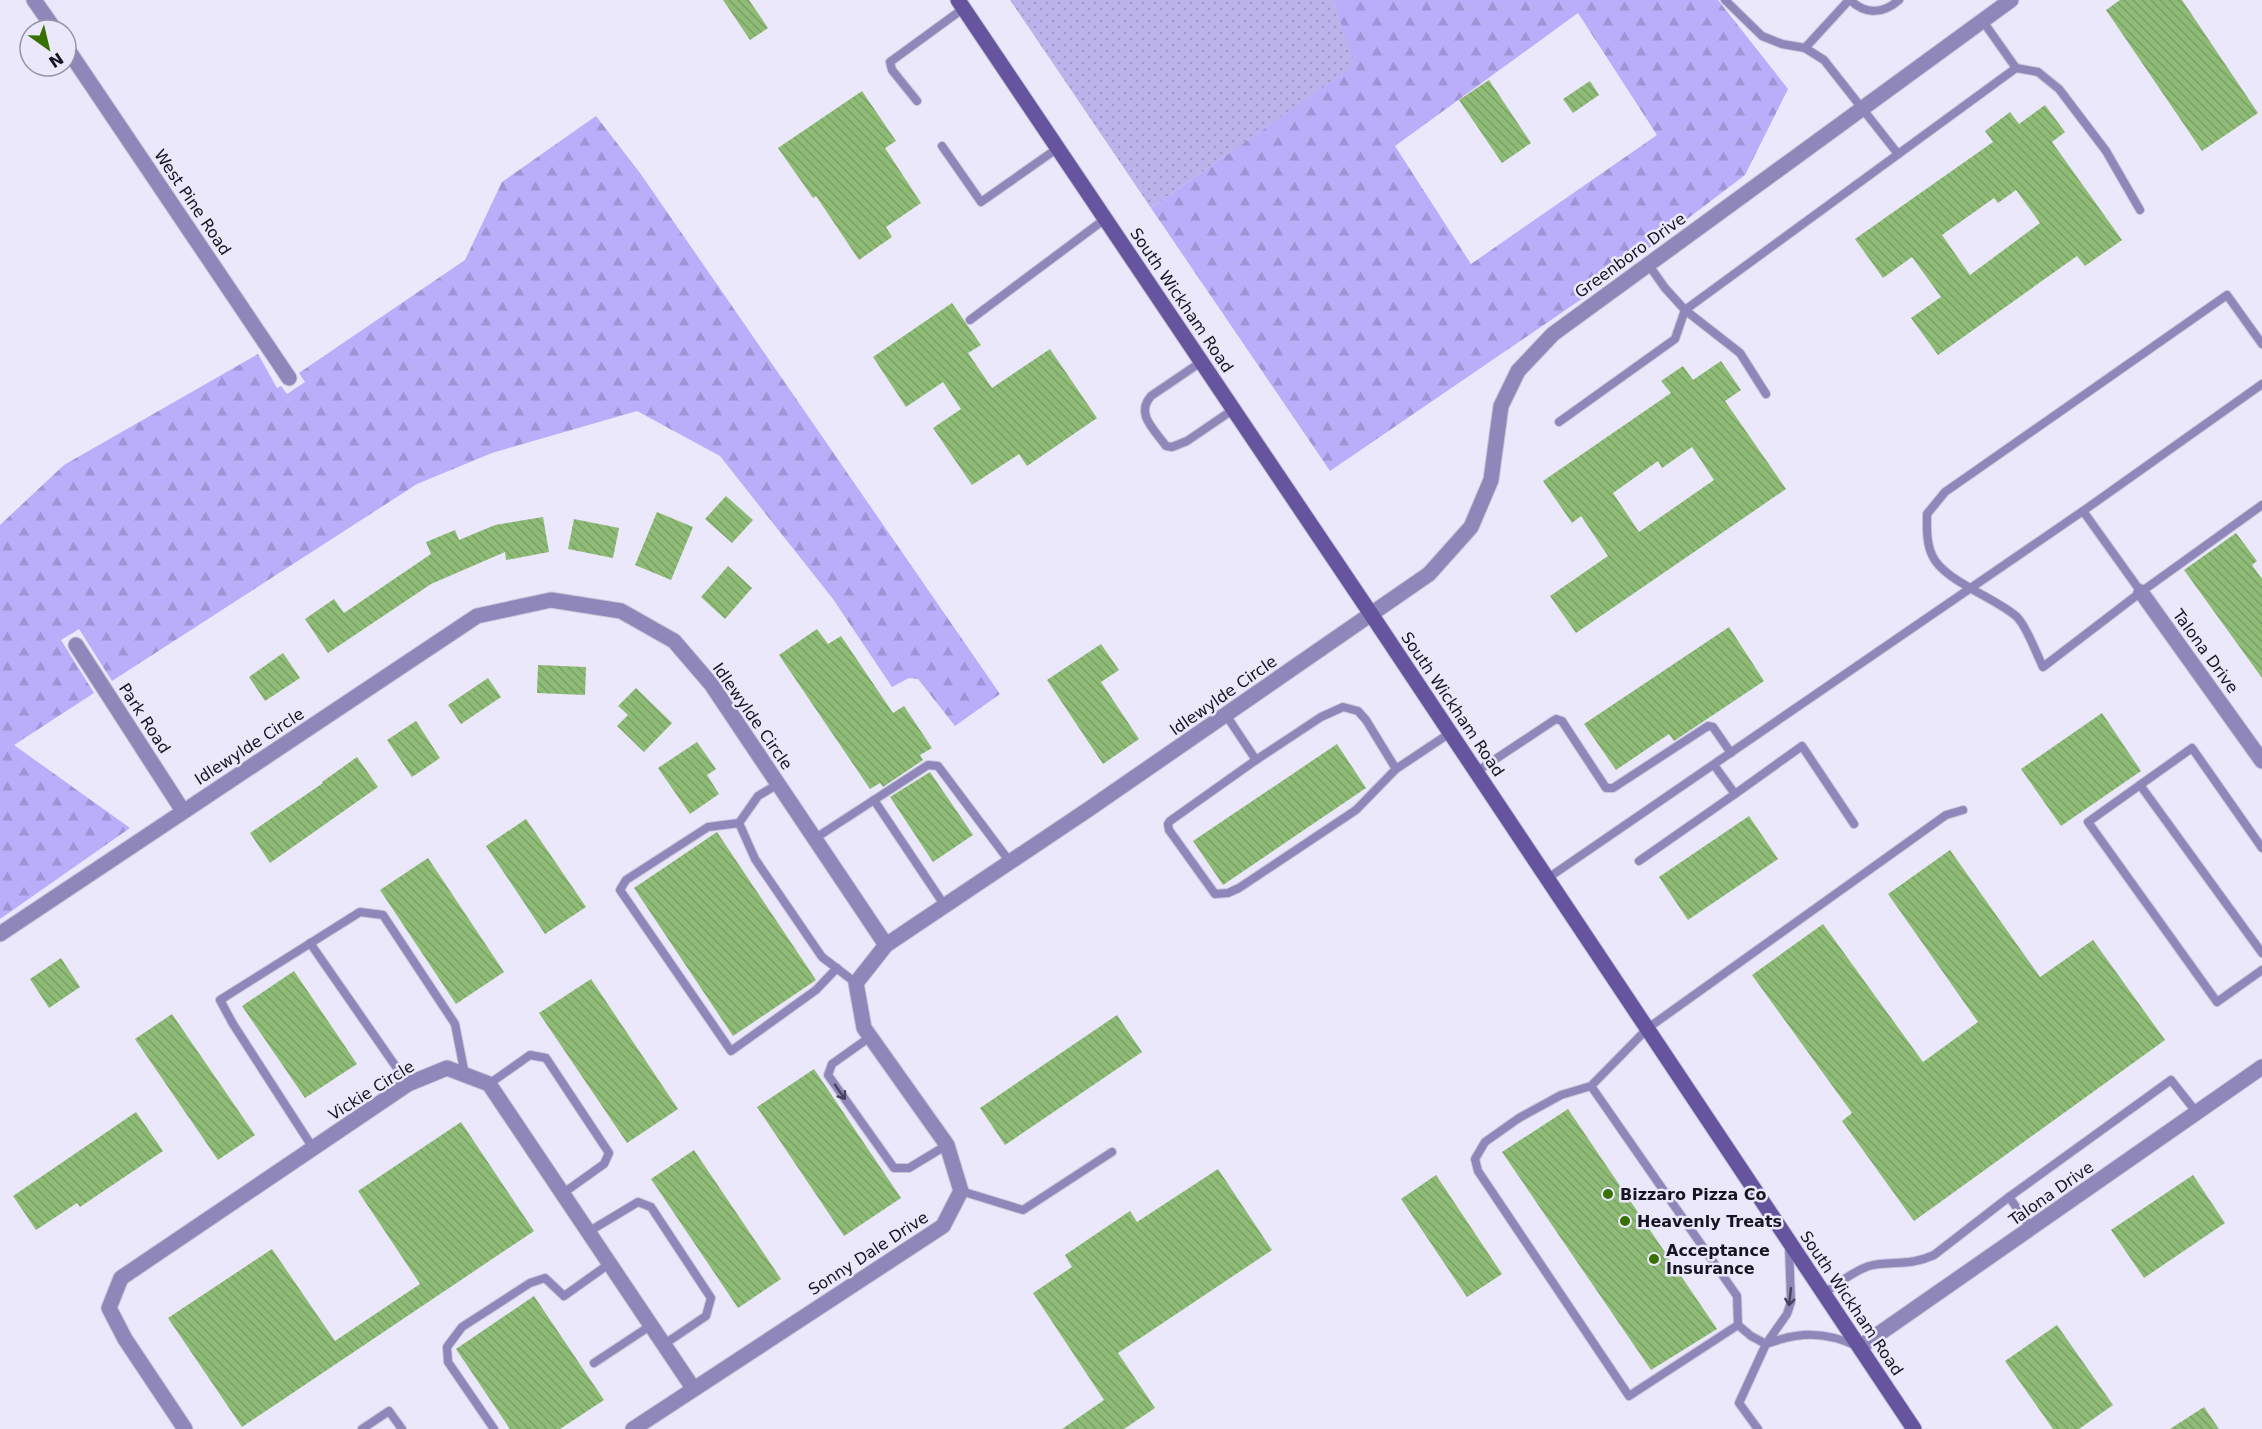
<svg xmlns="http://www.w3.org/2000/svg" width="2262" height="1429" viewBox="0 0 2262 1429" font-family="'DejaVu Sans',sans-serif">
<defs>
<pattern id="green-dots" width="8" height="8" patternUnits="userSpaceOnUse" patternTransform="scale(1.5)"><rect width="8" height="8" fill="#bcb3eb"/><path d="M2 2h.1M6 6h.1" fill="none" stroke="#a199c9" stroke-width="1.8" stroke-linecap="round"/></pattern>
<pattern id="forest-firs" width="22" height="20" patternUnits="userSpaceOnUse" patternTransform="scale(1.5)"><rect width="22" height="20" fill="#baadf9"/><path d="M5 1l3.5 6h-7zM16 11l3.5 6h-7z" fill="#9f94d5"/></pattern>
<pattern id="building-back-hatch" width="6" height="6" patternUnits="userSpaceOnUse" patternTransform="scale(1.5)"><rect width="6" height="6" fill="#8ebb75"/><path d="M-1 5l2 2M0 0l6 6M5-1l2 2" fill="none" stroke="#7aa065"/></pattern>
</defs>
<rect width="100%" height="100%" fill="#ebe8fc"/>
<!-- green -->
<path fill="url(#green-dots)" d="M1010 0H1333L1356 65 1151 208Z"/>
<!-- forest -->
<g fill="url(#forest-firs)" fill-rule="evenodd">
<path d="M1333 0H1718L1788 89 1745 175 1586 296 1330 471 1151 208 1355 65ZM1578 13 1657 135 1471 264 1395 146Z"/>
<path d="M596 116 640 173 1000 694 955 726 918 679 909 678 892 687 833 599 720 456 637 411 492 453 417 484 112 681 79 629 61 640 94 693 14 745 130 828 0 919V525L64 465 258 354 277 388 281 386 287 394 305 382 299 373 465 260 502 182Z"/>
</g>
<!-- building -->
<g fill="url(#building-back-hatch)" fill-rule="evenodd">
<path d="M723 0H749L768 28 750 40Z"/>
<path d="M2120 0H2182L2258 113 2202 151 2106 10Z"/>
<path d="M1489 80 1531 143 1502 163 1459 100Z"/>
<path d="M1590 81 1599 95 1573 113 1563 99Z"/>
<path d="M862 91 896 141 885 148 921 203 886 227 892 237 859 260 816 196 813 198 778 148Z"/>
<path d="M2045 105 2065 132 2052 142 2122 240 2085 266 2077 256 1938 355 1911 318 1941 297 1912 257 1883 278 1855 239 1993 142 1985 131 2010 112 2019 124ZM2016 190 2040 223 1970 275 1942 235 1994 198 1998 203Z"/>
<path d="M952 303 981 345 968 353 992 388 1050 349 1097 418 1027 466 1019 454 972 485 933 428 961 409 943 382 906 407 873 357Z"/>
<path d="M1721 361 1741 390 1725 401 1786 489 1576 633 1550 596 1608 556 1581 516 1572 523 1543 481 1671 393 1661 381 1683 366 1693 380ZM1692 447 1714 480 1639 532 1613 493 1658 461 1662 468Z"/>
<path d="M726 496 753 520 732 543 705 519Z"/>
<path d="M657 512 693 527 671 580 635 565Z"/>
<path d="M543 517 549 552 506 560 505 552 431 584 328 653 305 619 334 599 344 613 431 554 426 542 455 530 459 540 495 525Z"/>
<path d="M574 519 619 528 613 558 568 549Z"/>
<path d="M2236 533 2257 561 2252 565 2262 579V678L2184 570Z"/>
<path d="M728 566 752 588 725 619 701 597Z"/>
<path d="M1729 627 1764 681 1674 741 1669 734 1616 770 1584 724Z"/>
<path d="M817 629 828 644 841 636 893 713 904 706 932 748 920 755 923 760 883 787 880 783 870 789 779 655Z"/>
<path d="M1101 644 1119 670 1101 682 1139 739 1103 764 1047 680Z"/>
<path d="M283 653 300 678 265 701 249 677Z"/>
<path d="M538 665 586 667 585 695 537 693Z"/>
<path d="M488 678 501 697 461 724 448 705Z"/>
<path d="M636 688 672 723 644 752 617 726 628 715 618 706Z"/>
<path d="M2102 713 2141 771 2061 826 2021 769Z"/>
<path d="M416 721 440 758 412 777 387 740Z"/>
<path d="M697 742 716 769 707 775 719 794 690 814 658 768Z"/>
<path d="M1337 744 1366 788 1223 885 1193 841Z"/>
<path d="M357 757 378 787 270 863 250 833 323 783 322 782Z"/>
<path d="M930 772 973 835 933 862 890 797Z"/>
<path d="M1749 816 1778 859 1688 920 1659 877Z"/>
<path d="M526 819 586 907 545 934 486 846Z"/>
<path d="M717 832 816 980 733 1036 634 888Z"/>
<path d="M1950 850 2040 977 2093 940 2165 1040 1914 1221 1842 1121 1852 1113 1752 975 1823 924 1923 1062 1978 1022 1888 894Z"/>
<path d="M428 858 504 972 456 1004 380 890Z"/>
<path d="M61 958 80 987 49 1008 30 979Z"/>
<path d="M294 971 357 1064 305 1098 242 1006Z"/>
<path d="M591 979 678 1109 627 1143 539 1013Z"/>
<path d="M172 1014 255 1135 218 1160 135 1039Z"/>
<path d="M1117 1015 1142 1052 1005 1145 980 1108Z"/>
<path d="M814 1069 901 1198 844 1236 757 1107Z"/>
<path d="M1568 1109 1717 1329 1651 1370 1502 1152Z"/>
<path d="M136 1112 163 1151 80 1207 77 1203 36 1230 13 1196Z"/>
<path d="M461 1122 534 1231 242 1427 168 1318 272 1249 335 1341 420 1284 358 1191Z"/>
<path d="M694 1150 781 1279 738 1308 651 1179Z"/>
<path d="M1218 1169 1272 1250 1118 1353 1155 1408 1124 1429H1062L1104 1400 1033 1293 1072 1267 1065 1255 1130 1211 1137 1222Z"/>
<path d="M1436 1175 1502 1274 1467 1297 1401 1199Z"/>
<path d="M2193 1175 2225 1223 2144 1278 2111 1230Z"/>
<path d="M534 1296 604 1400 560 1429H510L456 1349Z"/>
<path d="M2057 1325 2113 1405 2079 1429H2053L2005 1361Z"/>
<path d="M2204 1407 2219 1429H2170Z"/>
</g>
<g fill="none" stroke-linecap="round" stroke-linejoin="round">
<!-- service casing -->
<g stroke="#c9c6d9" stroke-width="10">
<g id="service">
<path d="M1725 0 1762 36 1782 44 1805 48 1824 60 1898 154"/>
<path d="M1850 0C1866 15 1883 14 1899 0"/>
<path d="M1805 48 1849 0"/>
<path d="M2016 68 2038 72 2059 89 2106 151 2140 210"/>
<path d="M917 101 892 70 890 62 964 8"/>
<path d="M942 146 981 202 1058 148"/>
<path d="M1648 264 1665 288 1685 310 1740 353 1766 394"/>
<path d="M970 320 1105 219"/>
<path d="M1201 362 1151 396C1135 414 1154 429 1166 446L1172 447 1187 441 1234 409"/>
<path d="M1559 422 1675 339 1685 310 2016 68 1982 20"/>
<path d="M2083 511 2141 592 2043 667C2036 653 2027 627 2017 617 1995 597 1943 581 1932 555 1926 542 1927 527 1927 514L1945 492 1968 476 2227 295 2262 344"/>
<path d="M2141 592 2262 505"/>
<path d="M1226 715 1256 760 1321 717 1343 707 1358 711 1366 720 1396 769 1450 733"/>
<path d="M1256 760 1170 821 1168 824 1169 830 1215 894 1228 893 1239 888 1356 810 1396 769"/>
<path d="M1476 772 1556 719 1562 721 1606 788H1613L1708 726 1713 727 1731 753"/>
<path d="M778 784 758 796 739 823 755 859 822 957 856 983"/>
<path d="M2140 785 2262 953"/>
<path d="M1735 794 1802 746 1854 824"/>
<path d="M874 800 945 906"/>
<path d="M739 823 708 827 626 880 620 890 731 1051 816 990 837 968"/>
<path d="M814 839 928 765 938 766 1010 862"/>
<path d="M2262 848 2192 748 2088 822 2217 1002 2262 970"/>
<path d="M1639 861 1735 794 1714 765"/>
<path d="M1548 878 2083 511 2262 384"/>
<path d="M310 943 408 1084"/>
<path d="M870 1037 832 1064 828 1075 894 1168H909L947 1145"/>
<path d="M489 1084 530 1055 546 1058 609 1153 604 1164 562 1194"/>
<path d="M1591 1086 1561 1095 1519 1118 1485 1142 1475 1159 1478 1171 1629 1396 1738 1325 1737 1296 1591 1086 1648 1028 1946 815 1963 810"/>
<path d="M313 1148 233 1024 220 1000 360 912 383 915 455 1024 465 1075"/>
<path d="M961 1191 1023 1210 1112 1152"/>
<path d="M2031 1228 2009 1197 2171 1080 2197 1113"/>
<path d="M588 1232 638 1202 651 1207 711 1298 706 1316 663 1345"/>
<path d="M1789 1246 1791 1302 1787 1314 1766 1344C1799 1332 1824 1331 1857 1346"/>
<path d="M1824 1293C1838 1284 1853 1271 1869 1266 1892 1260 1908 1267 1934 1255L2009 1197"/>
<path d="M1738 1325 1751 1336 1766 1344 1739 1403 1758 1429"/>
<path d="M594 1363 650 1326"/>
<path d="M362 1429 389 1411 402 1429"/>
<path d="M494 1429 448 1362 447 1347 462 1327 530 1283 545 1278 564 1296 609 1264"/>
</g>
</g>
<!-- minor casing -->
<g stroke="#c9c6d9" stroke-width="17">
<g id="minor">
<path d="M34 0 55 30"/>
<path d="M66 47 289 378"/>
<path d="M2141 592 2262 761"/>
<path d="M76 645 183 811"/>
<path d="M0 934 477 616 551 600 621 611 674 641 711 684 886 945"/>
<path d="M1860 1347 2262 1067"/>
<path d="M185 1429 125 1339 109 1308 121 1278 408 1084 447 1068 489 1084 693 1388"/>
<path d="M633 1429 943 1226 961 1191 947 1145 864 1028 856 983 886 945 1089 809 1429 574 1471 527 1491 480 1501 406 1518 371 1553 334 2011 0"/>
</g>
</g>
<!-- secondary casing -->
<g stroke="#c9c6d9" stroke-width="17">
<path id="secondary" d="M958 0 1371 614 1914 1429"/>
</g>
<!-- service -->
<use href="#service" stroke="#8f86b9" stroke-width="8"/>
<!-- minor -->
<use href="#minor" stroke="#8f86b9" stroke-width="15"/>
<!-- secondary -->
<use href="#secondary" stroke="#65559e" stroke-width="15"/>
</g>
<!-- one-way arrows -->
<defs><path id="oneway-shaft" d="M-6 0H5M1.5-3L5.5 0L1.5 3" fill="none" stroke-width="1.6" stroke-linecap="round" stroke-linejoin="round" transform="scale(1.5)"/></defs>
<g stroke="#47425d">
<use href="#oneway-shaft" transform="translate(840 1092) rotate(55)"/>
<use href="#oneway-shaft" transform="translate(1790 1297) rotate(96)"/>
</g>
<!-- markers -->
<g fill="#397100" stroke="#ebe8fc" stroke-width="2">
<circle cx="1608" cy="1194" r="6"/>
<circle cx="1625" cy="1221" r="6"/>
<circle cx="1654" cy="1259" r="6"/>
</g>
<g text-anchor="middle" stroke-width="5" stroke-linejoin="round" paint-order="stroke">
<!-- street labels -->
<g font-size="16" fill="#171520" stroke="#ebe8fc">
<text transform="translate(193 202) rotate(56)" y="6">West Pine Road</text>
<text transform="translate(1630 255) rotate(-36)" y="6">Greenboro Drive</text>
<text transform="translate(1182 300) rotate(56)" y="6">South Wickham Road</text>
<text transform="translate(2206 651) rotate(54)" y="6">Talona Drive</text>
<text transform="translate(1223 695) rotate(-35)" y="6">Idlewylde Circle</text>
<text transform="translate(1453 704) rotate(56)" y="6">South Wickham Road</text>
<text transform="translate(753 716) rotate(55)" y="6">Idlewylde Circle</text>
<text transform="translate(145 718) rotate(57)" y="6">Park Road</text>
<text transform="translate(249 746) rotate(-33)" y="6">Idlewylde Circle</text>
<text transform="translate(371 1090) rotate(-32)" y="6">Vickie Circle</text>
<text transform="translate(2051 1193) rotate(-35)" y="6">Talona Drive</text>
<text transform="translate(868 1253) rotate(-33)" y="6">Sonny Dale Drive</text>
<text transform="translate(1852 1303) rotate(56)" y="6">South Wickham Road</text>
</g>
<!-- poi labels -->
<g font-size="16" font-weight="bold" fill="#171520" stroke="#ebe8fc" text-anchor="start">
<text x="1620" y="1200">Bizzaro Pizza Co</text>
<text x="1637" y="1227">Heavenly Treats</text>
<text x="1666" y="1256">Acceptance<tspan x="1666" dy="18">Insurance</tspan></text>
</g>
</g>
<!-- north arrow -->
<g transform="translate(48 48) rotate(146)"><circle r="28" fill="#ebe8fc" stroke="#9694a4" stroke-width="1.5"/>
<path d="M0-4.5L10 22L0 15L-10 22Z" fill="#397100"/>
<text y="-9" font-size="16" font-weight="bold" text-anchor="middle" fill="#171520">N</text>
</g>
</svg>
